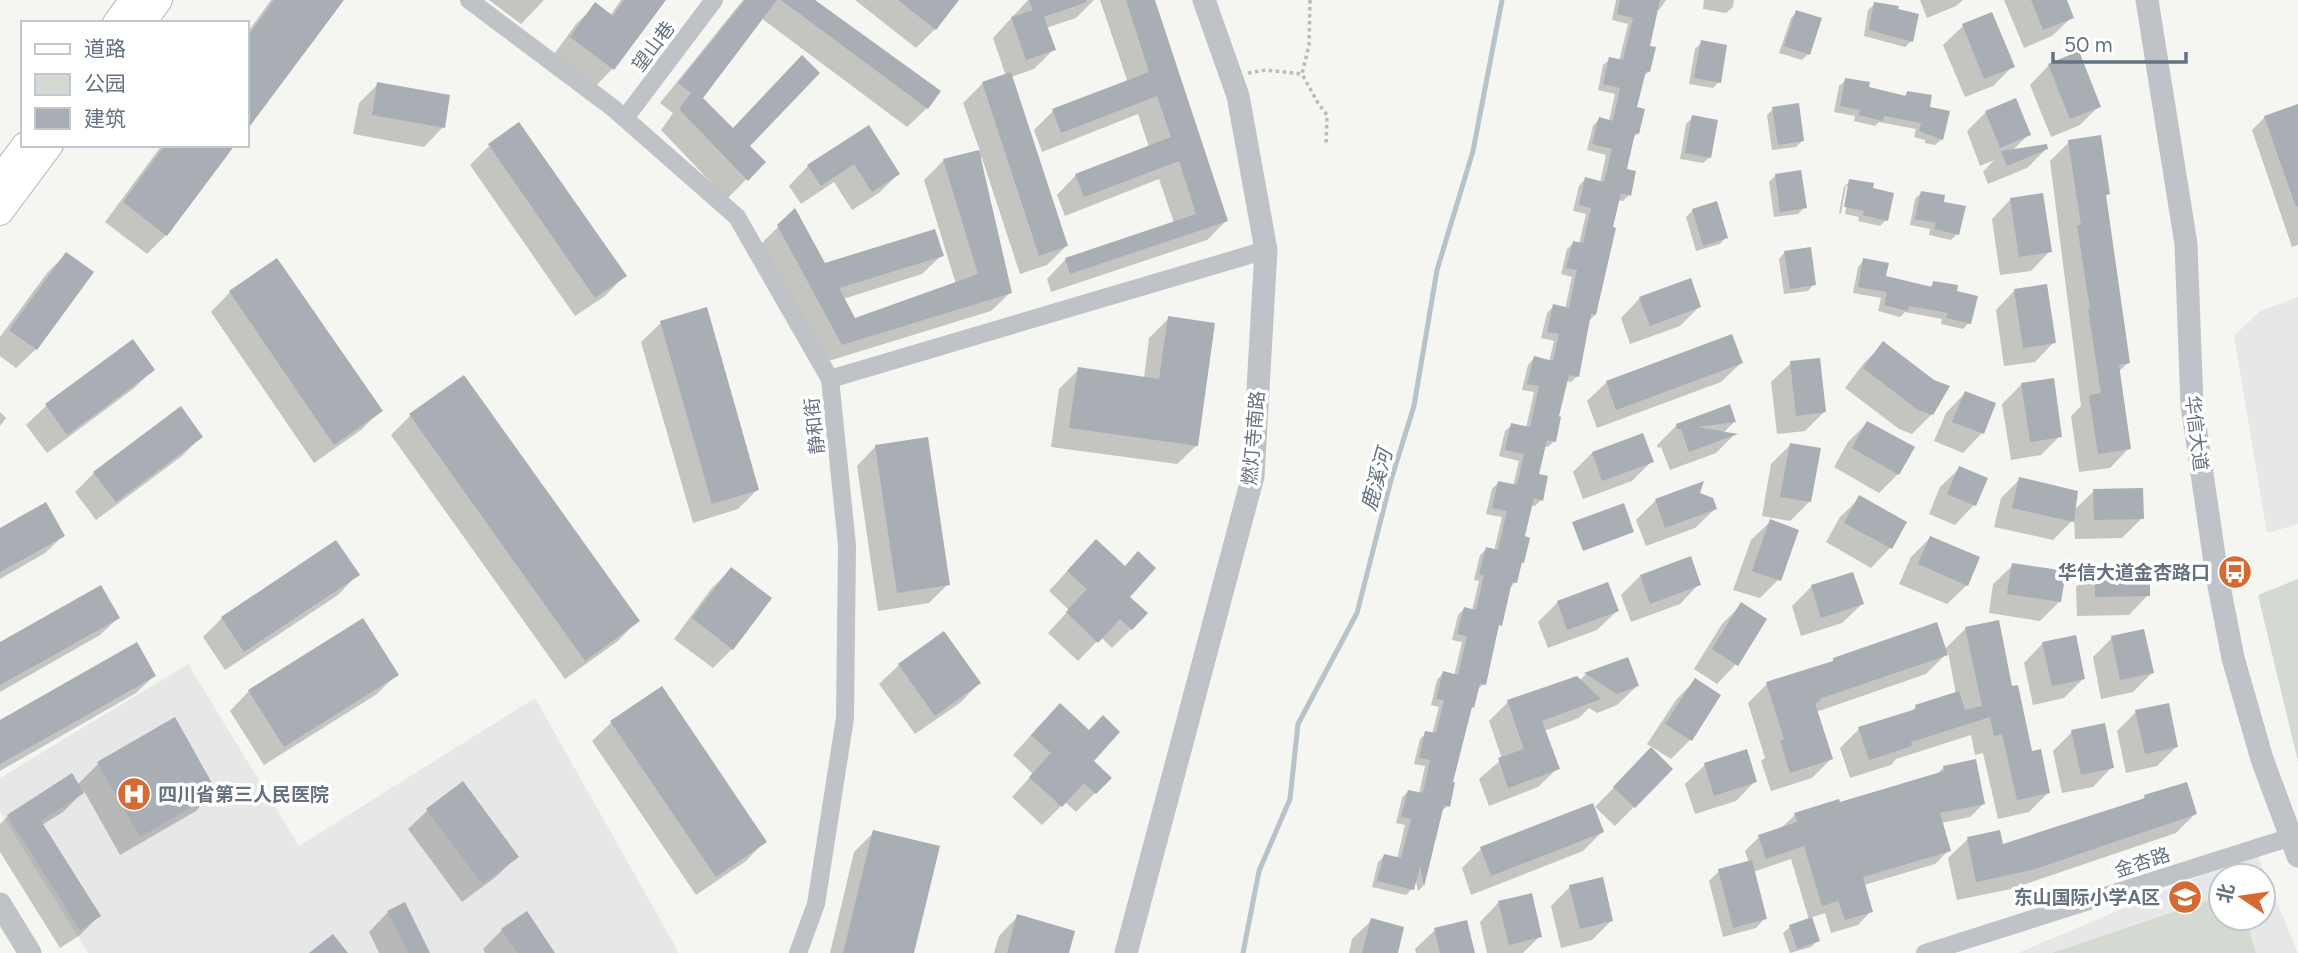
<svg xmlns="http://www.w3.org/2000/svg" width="2298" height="953" viewBox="0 0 2298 953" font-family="Figtree,'Noto Sans SC',sans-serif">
<rect width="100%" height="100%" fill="#f5f5f2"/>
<!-- built -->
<g fill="#e6e7e6" fill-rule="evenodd">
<path d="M2298 297V524L2267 533 2234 336 2260 311Z"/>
<path d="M188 664 299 846 535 698 679 953H88L0 811V778Z"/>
<path d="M2256 852 2298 953H2018ZM2221 876H2263V918H2221Z"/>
</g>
<!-- green -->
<g fill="#d4dad2">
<path d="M2298 579V762L2258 595Z"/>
<path d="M2221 896V918H2245L2256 953H2052Z"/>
</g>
<!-- shadow -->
<g fill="#0003">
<path d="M271 0H342L247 127V33Z"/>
<path d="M489 0H544L521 24Z"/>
<path d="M621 0H664L612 69 593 89 552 57 576 24 596 5 610 16Z"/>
<path d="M743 0H812L938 91 927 108 907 127 761 18 701 98 763 162 727 199 661 130 673 113 660 103Z"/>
<path d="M855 0H948L935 29 916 48Z"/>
<path d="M1028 0H1094L1076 18 1046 28 1054 49 1034 69 1011 77 1066 246 1047 265 1020 274 982 158H979L1011 292 991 311 822 363 759 246 795 210 824 265 942 255 922 274 843 299 854 320 956 284 924 180 944 160 980 151 963 103 983 83 1006 76 993 38Z"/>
<path d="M1100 0H1153L1226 221 1207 240 1051 292 1047 279 1066 259 1174 223 1159 179 1065 216 1057 195 1076 175 1149 147 1138 114 1042 152 1034 130 1053 111 1128 83Z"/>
<path d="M1616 0H1666L1659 10H1656L1648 47 1649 71 1643 77 1635 109 1638 133 1632 139 1625 170 1629 195 1623 201 1618 200 1595 315 1589 321 1577 376 1571 382 1566 381 1557 418 1554 441 1548 447 1544 446 1536 475 1541 500 1535 506 1530 505 1523 538V562L1520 565 1515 582 1509 589 1500 625 1496 629 1484 684 1476 690 1460 746 1448 806 1440 812 1423 886 1418 891 1415 877 1412 889 1406 895 1372 887 1378 862 1384 856 1397 859 1405 825 1396 823 1402 798 1408 791 1419 794 1425 766 1414 764 1420 739 1426 733 1432 734 1439 707 1431 705 1437 680 1443 673 1454 676 1462 642 1452 640 1458 615 1464 609 1472 611 1479 581 1474 580 1480 555 1486 549 1494 551 1502 517 1486 514 1492 489 1499 482 1513 486 1519 461 1499 456 1505 431 1512 425 1526 428 1534 392 1522 390 1528 365 1534 358 1549 362 1554 341 1541 338 1547 313 1554 306 1565 309 1572 277 1561 274 1567 249 1573 243 1579 244 1586 214 1573 211 1579 186 1585 179 1600 183 1606 155 1587 150 1593 126 1599 119 1609 121 1615 94 1598 90 1603 65 1610 59 1619 61 1628 24 1612 20Z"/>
<path d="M1704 0H1734L1733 7 1726 13 1703 9Z"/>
<path d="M1920 0H1963L1956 6 1927 18Z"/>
<path d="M2004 0H2065L2072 17 2052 36 2024 48Z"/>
<path d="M1875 4 1911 41 1905 47 1864 36 1868 10Z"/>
<path d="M1797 12 1808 54 1802 60 1779 53 1791 18Z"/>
<path d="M1963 26 2013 66 1993 86 1965 97 1943 45Z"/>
<path d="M1702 42 1719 82 1713 88 1689 84 1695 49Z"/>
<path d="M2049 65 2099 106 2080 125 2051 137 2030 85Z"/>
<path d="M1846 80 1867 89 1903 97 1908 93 1928 108 1942 139 1935 145 1925 143V140L1914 137 1916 129 1879 122 1875 126 1854 121 1855 116 1834 112 1839 86Z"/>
<path d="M378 84 443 127 424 147 353 134 359 103Z"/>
<path d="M2298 106V245L2292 247 2252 130 2265 117Z"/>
<path d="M1773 109 1802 141 1796 147 1772 150 1767 115Z"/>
<path d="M1986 112 2028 135 2012 151 2046 149 2027 168 1988 184 1983 172 1994 160 1980 166 1967 131Z"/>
<path d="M1693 117 1710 157 1703 163 1680 159 1686 124Z"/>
<path d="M869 127 898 174 879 193 852 210 834 182 801 204 789 186 808 166Z"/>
<path d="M2069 142 2108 194 2105 196 2128 363 2118 372 2129 448 2110 468 2079 472 2071 416 2081 406 2050 161Z"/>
<path d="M162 145H233L166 235 147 254 105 222Z"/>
<path d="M489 146 624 276 605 296 575 316 470 165Z"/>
<path d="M1776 175 1805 207 1798 214 1774 217 1769 182Z"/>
<path d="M1850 181 1871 189 1886 220 1880 226 1858 221 1859 217 1845 214 1850 186H1846L1841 214 1839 213 1844 187Z"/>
<path d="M1921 193 1942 203 1957 234 1951 240 1929 235 1930 229 1910 225 1915 199Z"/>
<path d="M2011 199 2050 251 2031 271 2000 275 1992 219Z"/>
<path d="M1693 210 1726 237 1720 244 1696 251 1686 217Z"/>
<path d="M1785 252 1814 284 1808 291 1784 294 1779 259Z"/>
<path d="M66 254 92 273 36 349 16 368 0 356V337L47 273Z"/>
<path d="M1864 260 1884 278 1929 288 1934 283 1955 292 1969 323 1963 329 1941 324 1942 319 1905 312 1900 317 1878 311 1881 298 1853 293 1858 267Z"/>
<path d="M2015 290 2054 342 2035 362 2004 366 1996 310Z"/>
<path d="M230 292 380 411 361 430 314 463 211 312Z"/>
<path d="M1640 298 1699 307 1680 326 1630 344 1621 318Z"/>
<path d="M1169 318 1197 445 1177 464 1051 447 1059 389 1079 369 1144 378 1149 338Z"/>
<path d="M661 323 757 490 738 509 693 523 641 342Z"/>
<path d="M132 342 153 370 133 389 47 453 26 425 46 406Z"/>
<path d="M1883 344 1932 414 1912 434 1899 429 1845 388 1864 363Z"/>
<path d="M1741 363 1721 382 1597 428 1587 401 1607 382Z"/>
<path d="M1791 363 1824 412 1805 431 1777 434 1771 382Z"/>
<path d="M463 378 637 621 618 641 565 679 391 435 410 416Z"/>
<path d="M2022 384 2060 436 2041 455 2011 460 2002 404Z"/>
<path d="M1965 393 1982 433 1963 453 1934 441 1946 413Z"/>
<path d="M0 412 6 418 0 426Z"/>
<path d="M1734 422 1723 433 1734 435 1716 453 1670 470 1661 447 1658 448 1657 445 1677 425Z"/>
<path d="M1867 423 1898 474 1879 493 1834 467 1848 442Z"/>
<path d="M201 437 182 456 96 520 75 492 94 473Z"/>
<path d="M1790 445 1809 502 1790 521 1762 516 1771 464Z"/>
<path d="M876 446 948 584 929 603 878 611 857 466Z"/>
<path d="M1592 453 1652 461 1632 481 1583 499 1573 472Z"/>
<path d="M1960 468 1985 479 1974 505 1955 525 1929 514 1940 487Z"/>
<path d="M2020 479 2073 511 2094 491 2142 518 2122 538 2075 539 2074 519 2053 540 1994 527 2001 498Z"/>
<path d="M1701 484 1698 494 1715 509 1695 528 1646 546 1636 520 1655 501Z"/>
<path d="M1860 498 1905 523 1890 548 1871 568 1826 542 1840 517Z"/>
<path d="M1771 521 1780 578 1760 598 1733 590 1751 540Z"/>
<path d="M0 531 63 536 45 553 0 579Z"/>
<path d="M1930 538 1967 585 1947 604 1899 584 1911 557Z"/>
<path d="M1077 560 1127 597 1131 629 1112 648 1101 637 1078 661 1048 633 1069 610 1049 591Z"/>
<path d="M2013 565 2060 601 2040 621 1989 613 1993 584Z"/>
<path d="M2095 568 2148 595 2129 615 2077 616 2076 587Z"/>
<path d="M731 569 732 649 713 668 674 639 711 589Z"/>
<path d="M1852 574 1862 604 1842 623 1801 636 1792 606 1811 587Z"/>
<path d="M357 575 338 595 225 670 203 637 222 618Z"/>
<path d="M1640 576 1699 584 1680 604 1631 622 1621 595Z"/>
<path d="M1558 602 1617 611 1597 630 1548 648 1538 622Z"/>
<path d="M1741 605 1736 664 1717 684 1694 669 1722 624Z"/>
<path d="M118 618 100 635 0 692V644Z"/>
<path d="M1966 628 2011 688 2030 753 2048 793 2029 812 1998 819 1983 753 1975 755 1971 735 1896 759 1891 765 1850 778 1840 748 1859 729 1910 712 1916 707 1956 694 1948 652 1926 674 1816 712 1831 759 1812 778 1771 791 1761 761 1765 758 1748 703 1767 684 1830 664 1834 660 1944 650Z"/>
<path d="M2112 638 2152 673 2133 692 2101 699 2093 657Z"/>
<path d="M2043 643 2083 679 2064 698 2033 705 2024 663Z"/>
<path d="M1627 659 1637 686 1617 705 1597 713 1589 708 1579 718 1544 731 1558 768 1538 787 1489 806 1479 779 1502 759 1489 721 1508 702 1579 681 1585 675Z"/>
<path d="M899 665 979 683 960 703 915 734 879 684Z"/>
<path d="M396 675 377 694 264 765 230 711 249 691Z"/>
<path d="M154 676 136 693 0 771V722Z"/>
<path d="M1695 680 1690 740 1671 759 1647 744 1676 700Z"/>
<path d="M2136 712 2176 747 2157 766 2126 773 2117 731Z"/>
<path d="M612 722 765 841 746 861 696 895 592 741Z"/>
<path d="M1041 724 1091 761 1095 793 1076 812 1065 802 1042 825 1012 797 1033 774 1013 755Z"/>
<path d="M2072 732 2112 767 2093 787 2062 793 2053 751Z"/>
<path d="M98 764 215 791 196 811 120 855 84 791 63 812 42 825 99 916 80 935 60 948 0 852V824L8 816 77 785Z"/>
<path d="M1705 765 1755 781 1736 801 1695 814 1685 784Z"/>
<path d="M1943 768 1984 803 1970 817 1941 823 1949 850 1935 864 1864 885 1871 911 1858 925 1831 933 1825 913 1810 918 1818 940 1811 947 1790 953 1783 933 1790 927 1809 920 1791 859 1753 872 1765 918 1756 928 1723 937 1709 881 1719 871 1749 863 1745 851 1759 837 1781 828 1795 815 1839 804 1936 775Z"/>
<path d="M1632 769 1634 807 1615 826 1595 807Z"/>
<path d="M2145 797 2195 814 2176 833 2011 889 1957 900 1948 858 1968 839 2002 846 2140 801Z"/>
<path d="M428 810 516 857 497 876 462 902 408 829Z"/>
<path d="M874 832 912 953H830L854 852Z"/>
<path d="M1602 832 1583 851 1471 895 1462 868 1481 849Z"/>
<path d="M1570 887 1611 921 1592 940 1561 948 1551 906Z"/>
<path d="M1499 902 1540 936 1523 953H1487L1480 922Z"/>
<path d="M388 912 428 953H379L369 932Z"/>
<path d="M1018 916 1067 953H994L999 936Z"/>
<path d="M1372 920 1396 953H1349L1352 939Z"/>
<path d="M502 930 553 953H485L483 949Z"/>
<path d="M1435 930 1473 953H1416L1415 949Z"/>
</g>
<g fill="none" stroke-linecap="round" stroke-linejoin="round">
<!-- stream -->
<path stroke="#b9c2c8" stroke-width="5" d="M1243 953 1259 871 1290 799 1298 724 1357 613 1391 480 1414 406 1437 270 1473 151 1502 0"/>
</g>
<!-- building -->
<g fill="#a9aeb5">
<path d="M274 0H344L247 130V37Z"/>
<path d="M624 0H666L614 70 570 37 595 2 613 16Z"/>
<path d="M745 0H777L703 98 733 128 802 55 820 73 750 146 766 162 748 181 679 109 691 93 678 83Z"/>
<path d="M781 0H815L941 91 928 109Z"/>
<path d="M898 0H959L936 30Z"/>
<path d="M1029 0H1087V2L1044 17 1056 50 1026 60 1011 17 1033 10Z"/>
<path d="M1126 0H1155L1228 221 1070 274 1065 258 1196 214 1179 161 1084 197 1075 174 1171 137 1157 96 1061 133 1052 109 1149 72Z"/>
<path d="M1620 0H1660L1650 46 1656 47 1650 72 1646 71 1637 107 1645 109 1639 134 1635 133 1627 169 1636 171 1631 196 1621 193 1613 227 1616 228 1596 315 1591 314 1579 377 1569 375 1559 416 1561 417 1556 442 1547 440 1539 474 1548 476 1543 501 1534 498 1525 536 1530 538 1524 563 1522 562 1517 583 1512 582 1502 626 1499 625 1486 685 1480 684 1474 708 1472 707 1453 782H1455L1450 807 1444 805 1424 887 1420 866 1414 890 1377 881 1384 854 1401 858 1411 819 1401 817 1408 790 1423 793 1430 760 1419 758 1425 731 1436 733 1444 700 1436 699 1443 671 1458 675 1467 636 1457 634 1464 607 1476 610 1484 575 1479 574 1486 547 1498 550 1507 511 1492 508 1498 481 1517 485 1524 454 1505 450 1511 423 1530 427 1539 386 1527 384 1534 356 1553 361 1559 334 1547 332 1553 304 1569 308 1577 270 1566 268 1573 241 1583 243 1591 208 1579 205 1585 177 1604 182 1612 149 1592 144 1599 117 1613 121 1620 88 1603 84 1609 57 1623 60 1633 18 1617 14Z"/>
<path d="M2031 0H2067L2074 18 2043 30Z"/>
<path d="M1874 2 1899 6 1898 9 1919 14 1913 42 1869 30Z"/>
<path d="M1796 10 1822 18 1810 55 1784 46Z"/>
<path d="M1992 12 2015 67 1984 79 1962 24Z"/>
<path d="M1701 40 1727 45 1721 83 1694 78Z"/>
<path d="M2079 51 2101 107 2070 119 2048 64Z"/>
<path d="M1011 72 1068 246 1039 256 982 82Z"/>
<path d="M1845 78 1870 82 1869 87 1906 96 1907 91 1932 95 1930 107 1950 111 1943 140 1919 131 1921 123 1884 116 1883 121 1859 115 1860 110 1840 106Z"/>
<path d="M377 82 450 95 445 128 372 115Z"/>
<path d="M2016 98 2031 135 2000 148 1985 111Z"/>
<path d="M1799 103 1804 141 1778 145 1772 107Z"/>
<path d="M2298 104V206L2296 207 2264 116Z"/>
<path d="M1692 115 1718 120 1711 158 1685 153Z"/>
<path d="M519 122 627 276 595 298 488 144Z"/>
<path d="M869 125 900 174 872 192 854 164 821 186 807 165Z"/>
<path d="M2101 135 2110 194 2106 195 2130 363 2119 365 2131 449 2098 454 2089 395 2101 393 2088 309H2090L2077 225H2081L2068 140Z"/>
<path d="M2047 144 2048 149 2007 166 2001 151Z"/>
<path d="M165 145H235L167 236 123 202Z"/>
<path d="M979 150 1012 293 842 345 777 225 795 208 825 263 935 229 944 256 839 288 855 318 978 274 943 159Z"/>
<path d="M1801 170 1807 208 1780 212 1775 174Z"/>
<path d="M1849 179 1874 183 1873 188 1894 193 1888 221 1863 215 1864 211 1844 207Z"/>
<path d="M1921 191 1945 195 1944 202 1966 206 1959 235 1934 229 1936 223 1915 219Z"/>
<path d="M2043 193 2052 252 2019 257 2010 198Z"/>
<path d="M1717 201 1728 238 1703 246 1692 209Z"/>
<path d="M1811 247 1816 285 1790 289 1784 251Z"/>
<path d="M66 252 94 272 37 350 9 330Z"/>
<path d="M277 258 383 411 334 445 229 291Z"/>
<path d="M1863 258 1889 263 1886 276 1932 287 1933 281 1958 285 1957 291 1978 296 1971 324 1946 318 1948 313 1909 306 1908 311 1884 305 1887 292 1858 287Z"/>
<path d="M1691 278 1701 307 1650 326 1639 297Z"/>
<path d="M2047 284 2056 343 2023 348 2014 289Z"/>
<path d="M707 307 759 490 712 504 660 321Z"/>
<path d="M1168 316 1215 323 1198 446 1069 428 1078 367 1159 379Z"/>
<path d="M1732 334 1743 363 1616 410 1606 381Z"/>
<path d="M133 339 155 370 67 435 45 404Z"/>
<path d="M1883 341 1934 380 1950 386 1933 415 1918 410 1863 368Z"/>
<path d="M1820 358 1826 412 1796 416 1790 361Z"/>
<path d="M464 375 640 621 585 661 409 414Z"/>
<path d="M2054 378 2062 437 2030 442 2021 383Z"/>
<path d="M1965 391 1996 403 1984 434 1952 422Z"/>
<path d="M1730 404 1736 422 1697 427 1738 434 1689 452 1681 429H1677L1676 424Z"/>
<path d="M181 406 203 437 116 502 93 472Z"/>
<path d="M1867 421 1915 447 1899 475 1852 448Z"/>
<path d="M1643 433 1654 462 1602 481 1592 452Z"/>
<path d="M928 437 950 585 897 593 875 445Z"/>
<path d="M1790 443 1821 448 1811 502 1780 497Z"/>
<path d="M1959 466 1988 478 1976 506 1947 494Z"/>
<path d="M2019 477 2078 491 2074 522 2012 508Z"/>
<path d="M1704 481 1700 493 1713 498 1717 509 1665 528 1655 499Z"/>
<path d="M2143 488 2144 519 2094 520 2093 489Z"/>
<path d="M1859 495 1907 522 1892 549 1844 523Z"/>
<path d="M46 502 65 536 0 572V528Z"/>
<path d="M1624 503 1634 532 1583 551 1572 522Z"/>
<path d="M1770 519 1799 530 1781 581 1752 571Z"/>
<path d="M1930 536 1980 557 1968 586 1918 564Z"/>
<path d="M1096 539 1125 566 1138 551 1156 568 1130 597 1148 613 1132 630 1120 619 1098 643 1066 612 1087 589 1067 571Z"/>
<path d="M336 540 360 575 244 652 221 617Z"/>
<path d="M1691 556 1701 585 1650 604 1640 575Z"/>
<path d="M2012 563 2066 571 2061 602 2007 594Z"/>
<path d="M2150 565V596L2095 597V566Z"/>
<path d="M731 567 772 598 733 650 692 618Z"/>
<path d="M1853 572 1864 604 1821 618 1811 585Z"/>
<path d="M1608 582 1619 611 1567 630 1557 601Z"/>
<path d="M101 585 120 618 0 685V642Z"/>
<path d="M1741 602 1767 619 1738 666 1712 649Z"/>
<path d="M363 618 399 675 284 747 248 690Z"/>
<path d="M1999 620 2012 686 2018 685 2032 751 2041 749 2050 793 2017 800 2002 734 1994 736 1990 717 1911 742 1912 746 1869 760 1858 727 1916 709 1915 705 1959 691 1965 710 1982 706 1965 627Z"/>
<path d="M1937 622 1948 655 1819 699 1820 701 1815 703 1833 759 1790 773 1780 741 1784 739 1766 682 1833 661V658Z"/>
<path d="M2144 629 2154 673 2120 680 2111 636Z"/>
<path d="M944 631 981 683 935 716 898 664Z"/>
<path d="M2076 635 2085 679 2052 686 2042 642Z"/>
<path d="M137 642 156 676 0 764V720Z"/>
<path d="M1628 657 1639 686 1617 694 1584 673Z"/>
<path d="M1577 676 1601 699 1542 721 1560 769 1508 788 1498 758 1524 749 1507 700Z"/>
<path d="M1695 678 1721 695 1692 741 1665 724Z"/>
<path d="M662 686 767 842 716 877 610 721Z"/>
<path d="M1060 703 1089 730 1103 715 1120 732 1094 761 1112 778 1096 794 1084 783 1062 807 1029 777 1051 753 1031 735Z"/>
<path d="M2169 703 2178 747 2145 754 2135 710Z"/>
<path d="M175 717 217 792 140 837 97 762Z"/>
<path d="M2105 723 2114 768 2081 775 2071 730Z"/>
<path d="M1651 747 1673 769 1635 808 1613 787Z"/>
<path d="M1747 749 1757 782 1714 796 1704 763Z"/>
<path d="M1976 759 1985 804 1940 813 1951 851 1863 877 1873 912 1845 920 1838 901 1822 906 1804 846 1766 859 1758 835 1797 822 1794 813 1839 799 1840 802 1944 771 1943 766Z"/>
<path d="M72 773 84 793 41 821 101 916 80 930 7 815Z"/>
<path d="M463 781 519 857 482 884 426 809Z"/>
<path d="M2187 782 2197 814 2032 870 1976 882 1967 837 2000 830 2003 844 2145 798 2144 795Z"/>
<path d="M1593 803 1604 832 1491 876 1480 847Z"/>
<path d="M873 830 940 846 914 953H843Z"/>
<path d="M1752 860 1767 919 1733 928 1718 869Z"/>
<path d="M1603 877 1613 921 1580 929 1569 885Z"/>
<path d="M1532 893 1542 937 1509 945 1498 901Z"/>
<path d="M405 902 430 953H408L387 911Z"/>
<path d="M527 911 555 953H518L501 929Z"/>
<path d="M1017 914 1075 931 1069 953H1007Z"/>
<path d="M1812 917 1820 941 1797 949 1789 925Z"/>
<path d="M1371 918 1404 927 1398 953H1362Z"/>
<path d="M1467 920 1475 953H1440L1434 928Z"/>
<path d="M333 934 348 953H309Z"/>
</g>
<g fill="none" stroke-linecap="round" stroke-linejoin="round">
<!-- secondary casing -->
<g stroke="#b2b5ba" stroke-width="28">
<g id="secondary">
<path d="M116 23 133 0"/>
<path d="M142 23 159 0"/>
<path d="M0 179 25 145"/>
<path d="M0 212 50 145"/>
</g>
</g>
<!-- path -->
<g stroke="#b9bbbe" stroke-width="3.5" stroke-dasharray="3.5 3.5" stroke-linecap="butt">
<path d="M1310 0 1309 45 1302 74 1318 103 1327 115 1326 146"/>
<path d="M1248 73 1266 70 1302 74"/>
</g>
<!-- minor -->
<g stroke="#bfc2c6" stroke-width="18">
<path d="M469 0 613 108 737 217 830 379 847 545 845 718 816 904 798 953"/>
<path d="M625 118 714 0"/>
<path d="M830 379 1266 250"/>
<path d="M1925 953 2291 837"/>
</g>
<!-- tertiary -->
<g stroke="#bfc2c6" stroke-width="23">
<path d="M2147 0 2186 244 2192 405 2217 576 2233 658 2262 759 2298 856"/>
<path d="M0 904 30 953"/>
<path d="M1126 953 1253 476 1266 250 1238 96 1204 0"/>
</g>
<!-- secondary -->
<use href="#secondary" stroke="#fff" stroke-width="26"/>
</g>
<!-- icons -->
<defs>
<g id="bus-disc" transform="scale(1.75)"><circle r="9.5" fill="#d56b33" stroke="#fff"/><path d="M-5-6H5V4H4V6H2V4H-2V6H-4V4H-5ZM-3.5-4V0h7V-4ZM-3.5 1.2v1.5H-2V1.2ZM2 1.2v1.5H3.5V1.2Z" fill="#fff"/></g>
<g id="hospital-disc" transform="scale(1.75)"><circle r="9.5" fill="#d56b33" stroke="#fff"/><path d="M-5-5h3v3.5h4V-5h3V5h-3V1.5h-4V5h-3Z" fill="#fff"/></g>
<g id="school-disc" transform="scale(1.75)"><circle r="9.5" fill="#d56b33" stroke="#fff"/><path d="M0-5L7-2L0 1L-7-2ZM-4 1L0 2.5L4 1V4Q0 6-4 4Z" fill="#fff"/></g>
</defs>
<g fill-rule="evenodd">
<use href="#bus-disc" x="2235" y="572"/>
<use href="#hospital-disc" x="134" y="794"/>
<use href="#school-disc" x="2185" y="897"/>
</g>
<g text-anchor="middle" stroke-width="7" stroke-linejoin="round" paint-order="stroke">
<!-- street labels -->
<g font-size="19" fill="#677281" stroke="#fff">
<text transform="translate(653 46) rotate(-53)" y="7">望山巷</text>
<text transform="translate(814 426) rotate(-96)" y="7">静和街</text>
<text transform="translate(2197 433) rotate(83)" y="7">华信大道</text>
<text transform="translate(1253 438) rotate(-85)" y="7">燃灯寺南路</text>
<text transform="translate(2142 862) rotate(-18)" y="7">金杏路</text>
</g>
<!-- poi labels -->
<g font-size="19" font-weight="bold" fill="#677281" stroke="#fff" text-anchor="end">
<text x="2210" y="579">华信大道金杏路口</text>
<text x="158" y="801" text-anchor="start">四川省第三人民医院</text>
<text x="2160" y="904">东山国际小学A区</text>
</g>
<!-- water labels -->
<g font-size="21" font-style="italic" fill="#63737e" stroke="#fff">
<text transform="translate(1377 480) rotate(-74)" y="7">鹿溪河</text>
</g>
</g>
<!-- legend -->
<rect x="21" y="21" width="228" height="126" fill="#ffffff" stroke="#c2c7cd" stroke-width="2"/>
<rect x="35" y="44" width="35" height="10" fill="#ffffff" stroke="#c2c7cd" stroke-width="2"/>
<text x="84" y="56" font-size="21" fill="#677281">道路</text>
<rect x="35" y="74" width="35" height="21" fill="#d4dad2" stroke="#c2c7cd" stroke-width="2"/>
<text x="84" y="91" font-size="21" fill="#677281">公园</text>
<rect x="35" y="108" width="35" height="21" fill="#a9aeb5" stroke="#c2c7cd" stroke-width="2"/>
<text x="84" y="126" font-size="21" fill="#677281">建筑</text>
<!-- north arrow -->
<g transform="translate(2242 897) rotate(283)"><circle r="33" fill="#ffffff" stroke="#c2c7cd" stroke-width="2"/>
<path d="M0-5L12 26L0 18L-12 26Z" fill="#d56b33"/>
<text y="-10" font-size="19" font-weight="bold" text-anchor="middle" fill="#677281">北</text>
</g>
<!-- scale -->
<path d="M2053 52v10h133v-10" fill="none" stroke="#677281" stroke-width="3.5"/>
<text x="2064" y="52" font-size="21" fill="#677281" stroke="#ffffff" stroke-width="5" paint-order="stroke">50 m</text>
</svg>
